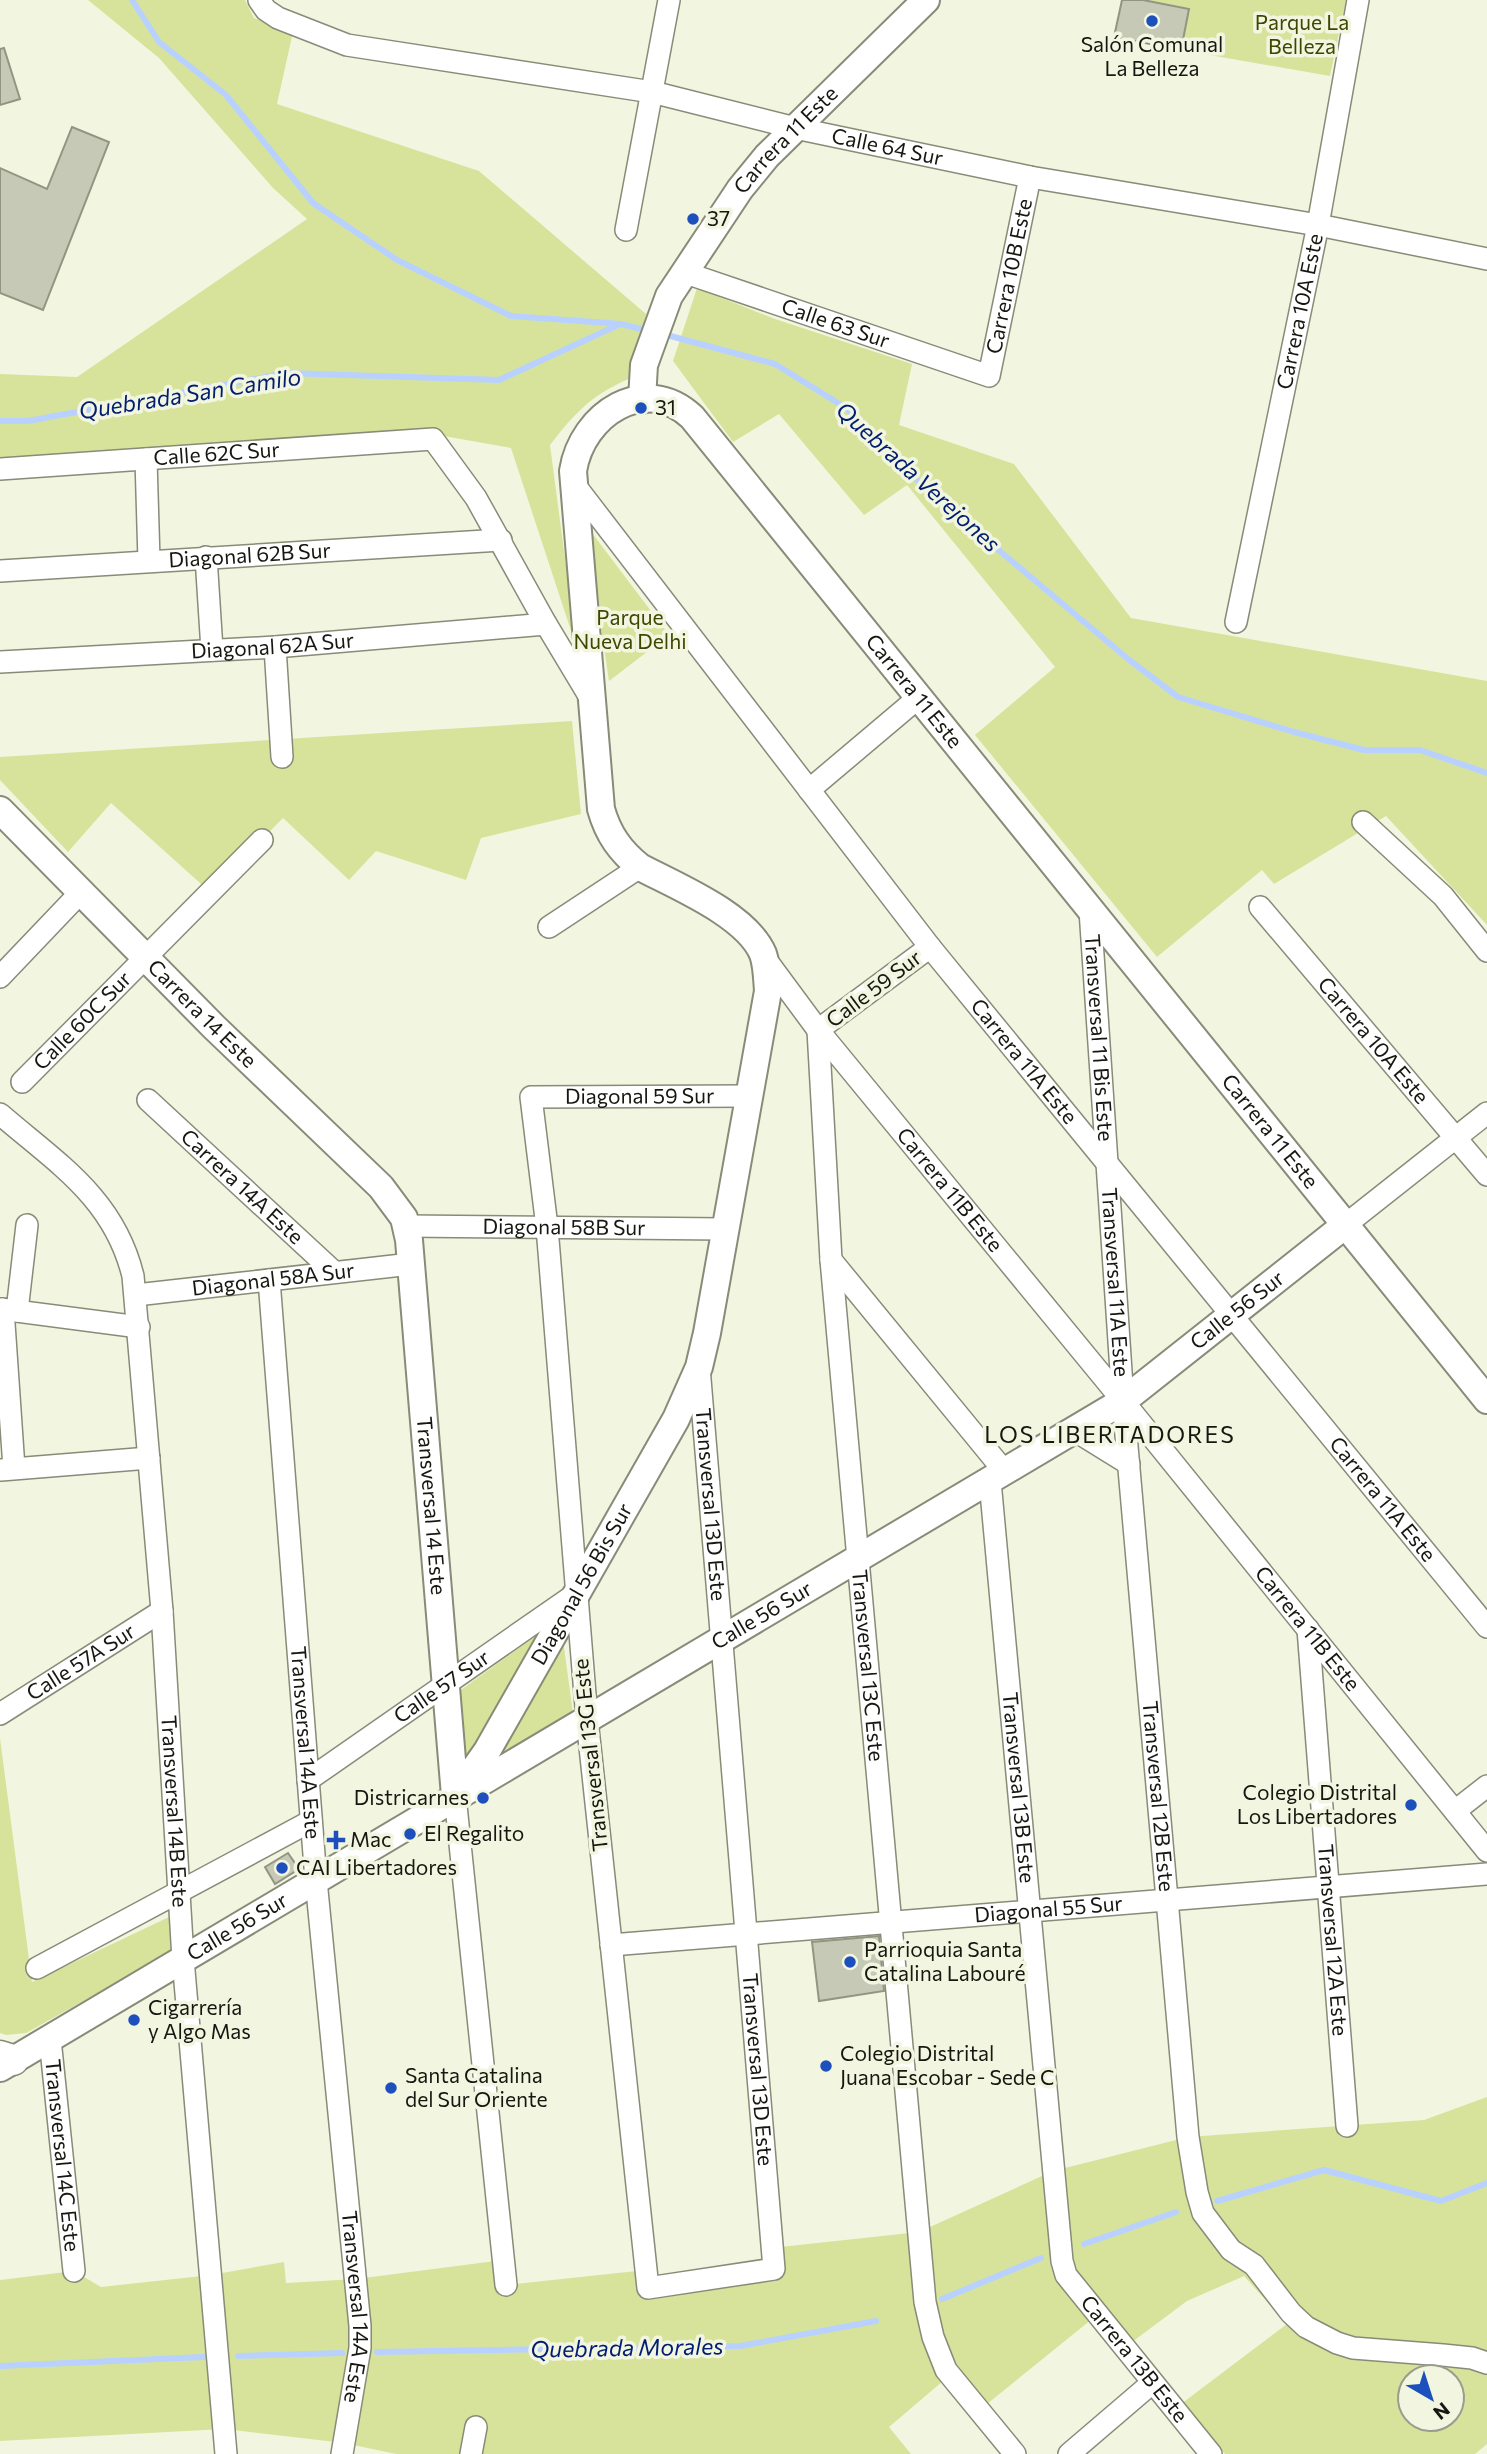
<svg xmlns="http://www.w3.org/2000/svg" width="1487" height="2454" viewBox="0 0 1487 2454" font-family="Commissioner,sans-serif">
<rect width="100%" height="100%" fill="#f2f6e1"/>
<!-- green -->
<g fill="#d7e39b" fill-rule="evenodd">
<path d="M88 0H245L254 18 293 32 277 104 479 171 646 314 631 378C592 394 575 413 550 445L577 649 511 448 421 432 0 463V374L77 377 307 219 273 188 159 58Z"/>
<path d="M1143 0H1346L1330 76 1181 50 1189 9Z"/>
<path d="M697 288 775 319 912 364 899 425 1014 464 1131 618 1487 681V925L1386 816 1274 884 1262 870 1157 957 975 735 1055 667 907 485 864 515 779 414 733 442 673 361Z"/>
<path d="M586 525 669 635 609 681Z"/>
<path d="M572 721 581 814 481 838 466 880 376 851 349 880 283 818 210 892 111 803 68 852 0 780V757Z"/>
<path d="M541 1632 465 1773 458 1692Z"/>
<path d="M563 1640 573 1713 492 1766Z"/>
<path d="M0 1738 32 1982 169 1917 175 1950 26 2033 6 2035 0 2033Z"/>
<path d="M1487 2097V2444L1475 2454H1225L1181 2404 1287 2324 1244 2276 1187 2301 1124 2348 1097 2315 987 2404 956 2370 889 2427 911 2454H396L344 2443 224 2429 0 2441V2280L74 2271 101 2287 211 2275 284 2262 286 2283 356 2279 503 2260 506 2285 646 2270 648 2287 773 2270 771 2248 919 2232 1053 2171 1188 2137 1424 2120ZM1410 2377H1452V2419H1410Z"/>
</g>
<g fill="none" stroke-linecap="round" stroke-linejoin="round">
<!-- stream -->
<g stroke="#b9d1ff" stroke-width="6">
<path d="M132 0 159 42 226 95 313 203 397 260 511 316 621 324 649 331"/>
<path d="M663 334 775 364 846 408 925 488 1128 659 1178 697 1294 732 1364 750H1420L1487 773"/>
<path d="M0 421H28L286 373 499 380 618 325"/>
<path d="M1217 2201 1324 2170 1441 2201 1487 2183"/>
<path d="M1084 2244 1176 2212"/>
<path d="M942 2299 1041 2258"/>
<path d="M377 2352 740 2346 876 2321"/>
<path d="M238 2356 342 2353"/>
<path d="M0 2366 204 2357"/>
</g>
</g>
<!-- building -->
<g fill="#c5c9b5" stroke="#929582" stroke-width="2">
<path d="M1122 0H1143L1189 9 1181 50 1114 37Z"/>
<path d="M4 48 20 99 0 105V49Z"/>
<path d="M72 127 109 142 43 310 0 293V168L47 189Z"/>
<path d="M288 1853 299 1869 275 1884 265 1867Z"/>
<path d="M879 1936 884 1991 819 2001 812 1942Z"/>
</g>
<g fill="none" stroke-linecap="round" stroke-linejoin="round">
<!-- minor casing -->
<g stroke="#878b78" stroke-width="24">
<g id="minor">
<path id="s1" d="M259 0 266 10 278 18 347 45 652 92 795 128 1030 177 1318 225 1487 259"/>
<path d="M626 230 669 0"/>
<path id="s2" d="M683 272 989 376 1030 177"/>
<path d="M146 459 149 561"/>
<path id="s3" d="M0 469 433 439 476 498 546 624 591 699"/>
<path id="s4" d="M574 484 930 947 1487 1627"/>
<path d="M206 557 212 650"/>
<path id="s5" d="M0 571 501 540"/>
<path id="s6" d="M1236 622 1318 225 1358 0"/>
<path d="M275 647 282 757"/>
<path id="s7" d="M0 662 275 647 546 624"/>
<path d="M809 790 918 698"/>
<path d="M1363 822 1443 896 1487 951"/>
<path id="s8" d="M1260 907 1487 1175"/>
<path id="s9" d="M1090 910 1123 1401 1188 2137 1197 2192 1203 2213 1231 2250 1254 2265 1291 2313 1306 2327 1337 2343 1353 2348 1443 2355 1472 2358 1487 2363"/>
<path d="M549 927 640 867"/>
<path id="s10" d="M930 947 818 1030 831 1260 925 2302 933 2337 946 2370 1015 2454"/>
<path id="s11" d="M764 957 818 1030 1123 1401 1487 1851"/>
<path d="M0 977 81 892"/>
<path id="s12" d="M22 1082 262 840"/>
<path id="s13" d="M148 1100 334 1272"/>
<path id="s14" d="M0 1114C58 1164 114 1198 133 1276L162 1611 183 1959 226 2454"/>
<path id="s15" d="M405 1226 725 1229"/>
<path d="M1344 1226 1487 1113"/>
<path d="M831 1260 1005 1472"/>
<path id="s16" d="M269 1280 316 1880 360 2326V2348L342 2454"/>
<path id="s17" d="M136 1295 411 1264"/>
<path d="M0 1309 139 1327"/>
<path d="M3 1309 14 1468"/>
<path d="M17 1311 27 1225"/>
<path id="s18" d="M699 1367 774 2269 648 2288 587 1719 547 1227 531 1097 749 1096"/>
<path d="M1074 1430 1129 1464"/>
<path d="M1 1470 149 1458"/>
<path id="s19" d="M990 1481 1062 2261 1066 2275 1211 2454"/>
<path id="s20" d="M1308 1629 1347 2126"/>
<path id="s21" d="M0 1714 162 1611"/>
<path id="s22" d="M308 1780 574 1595"/>
<path d="M455 1796 506 2285"/>
<path d="M1455 1811 1487 1786"/>
<path id="s23" d="M611 1945 1487 1874"/>
<path d="M37 1968 311 1821"/>
<path id="s24" d="M50 2039 74 2271"/>
<path d="M471 2454 476 2427"/>
<path d="M1069 2454 1152 2383"/>
</g>
</g>
<!-- tertiary casing -->
<g stroke="#878b78" stroke-width="30">
<g id="tertiary">
<path id="s25" d="M642 400 644 365 669 296 740 189 767 156 926 0"/>
<path id="s26" d="M0 810 214 1027 381 1187 404 1218 409 1240 455 1796"/>
<path id="s27" d="M455 1796 487 1751 676 1419 699 1367 707 1333 768 991C767 979 767 965 763 954 747 915 676 886 640 867 620 851 608 834 601 809L573 471C582 414 645 373 692 417L1487 1400"/>
<path id="s28" d="M0 2068 1123 1401 1344 1226"/>
</g>
</g>
<!-- secondary casing -->
<g stroke="#878b78" stroke-width="33">
<path id="secondary" d="M0 2056 13 2060"/>
</g>
<!-- minor -->
<use href="#minor" stroke="#fff" stroke-width="21"/>
<!-- tertiary -->
<use href="#tertiary" stroke="#fff" stroke-width="26"/>
<!-- secondary -->
<use href="#secondary" stroke="#fff" stroke-width="30"/>
</g>
<!-- markers -->
<g fill="#1e50bd" stroke="#f2f6e1" stroke-width="2.5">
<circle cx="1152" cy="21" r="7"/>
<circle cx="693" cy="219" r="7"/>
<circle cx="641" cy="408" r="7"/>
<circle cx="483" cy="1798" r="7"/>
<circle cx="1411" cy="1805" r="7"/>
<circle cx="410" cy="1834" r="7"/>
<path d="M332.5 1829.5h7v7h7v7h-7v7h-7v-7h-7v-7h7z"/>
<circle cx="282" cy="1868" r="7"/>
<circle cx="850" cy="1962" r="7"/>
<circle cx="134" cy="2020" r="7"/>
<circle cx="826" cy="2066" r="7"/>
<circle cx="391" cy="2088" r="7"/>
</g>
<g text-anchor="middle" stroke-width="7" stroke-linejoin="round" paint-order="stroke">
<!-- park labels -->
<g font-size="21" fill="#3f4600" stroke="#f2f6e1">
<text x="1302" y="30">Parque La<tspan x="1302" dy="24">Belleza</tspan></text>
<text x="630" y="625">Parque<tspan x="630" dy="24">Nueva Delhi</tspan></text>
</g>
<!-- poi labels -->
<g font-size="21" fill="#161710" stroke="#f2f6e1" text-anchor="start">
<text x="1152" y="52" text-anchor="middle">Salón Comunal<tspan x="1152" dy="24">La Belleza</tspan></text>
<text x="707" y="226">37</text>
<text x="655" y="415">31</text>
<text x="1397" y="1800" text-anchor="end">Colegio Distrital<tspan x="1397" dy="24">Los Libertadores</tspan></text>
<text x="469" y="1805" text-anchor="end">Districarnes</text>
<text x="424" y="1841">El Regalito</text>
<text x="350" y="1847">Mac</text>
<text x="296" y="1875">CAI Libertadores</text>
<text x="864" y="1957">Parrioquia Santa<tspan x="864" dy="24">Catalina Labouré</tspan></text>
<text x="148" y="2015">Cigarrería<tspan x="148" dy="24">y Algo Mas</tspan></text>
<text x="840" y="2061">Colegio Distrital<tspan x="840" dy="24">Juana Escobar - Sede C</tspan></text>
<text x="405" y="2083">Santa Catalina<tspan x="405" dy="24">del Sur Oriente</tspan></text>
</g>
<!-- street labels -->
<g font-size="21" fill="#161710" stroke="#f2f6e1">
<text dy="7" stroke="none"><textPath href="#s25" startOffset="304">Carrera 11 Este</textPath></text>
<text dy="7" stroke="none"><textPath href="#s1" startOffset="651">Calle 64 Sur</textPath></text>
<text dy="7" stroke="none"><textPath href="#s2" startOffset="425">Carrera 10B Este</textPath></text>
<text dy="7" stroke="none"><textPath href="#s6" startOffset="317">Carrera 10A Este</textPath></text>
<text dy="7" stroke="none"><textPath href="#s2" startOffset="161">Calle 63 Sur</textPath></text>
<text dy="7" stroke="none"><textPath href="#s3" startOffset="217">Calle 62C Sur</textPath></text>
<text dy="7" stroke="none"><textPath href="#s5" startOffset="250">Diagonal 62B Sur</textPath></text>
<text dy="7" stroke="none"><textPath href="#s7" startOffset="273">Diagonal 62A Sur</textPath></text>
<text dy="7" stroke="none"><textPath href="#s27" startOffset="1992">Carrera 11 Este</textPath></text>
<text transform="translate(874 989) rotate(-37)" y="7">Calle 59 Sur</text>
<text dy="7" stroke="none"><textPath href="#s26" startOffset="287">Carrera 14 Este</textPath></text>
<text dy="7" stroke="none"><textPath href="#s12" startOffset="86">Calle 60C Sur</textPath></text>
<text dy="7" stroke="none"><textPath href="#s9" startOffset="128">Transversal 11 Bis Este</textPath></text>
<text dy="7" stroke="none"><textPath href="#s8" startOffset="175">Carrera 10A Este</textPath></text>
<text dy="7" stroke="none"><textPath href="#s4" startOffset="732">Carrera 11A Este</textPath></text>
<text dy="7" stroke="none"><textPath href="#s18" startOffset="2338">Diagonal 59 Sur</textPath></text>
<text dy="7" stroke="none"><textPath href="#s27" startOffset="2558">Carrera 11 Este</textPath></text>
<text dy="7" stroke="none"><textPath href="#s13" startOffset="128">Carrera 14A Este</textPath></text>
<text dy="7" stroke="none"><textPath href="#s11" startOffset="298">Carrera 11B Este</textPath></text>
<text dy="7" stroke="none"><textPath href="#s15" startOffset="159">Diagonal 58B Sur</textPath></text>
<text dy="7" stroke="none"><textPath href="#s17" startOffset="138">Diagonal 58A Sur</textPath></text>
<text dy="7" stroke="none"><textPath href="#s9" startOffset="373">Transversal 11A Este</textPath></text>
<text dy="7" stroke="none"><textPath href="#s28" startOffset="1452">Calle 56 Sur</textPath></text>
<text dy="7" stroke="none"><textPath href="#s4" startOffset="1298">Carrera 11A Este</textPath></text>
<text dy="7" stroke="none"><textPath href="#s18" startOffset="138">Transversal 13D Este</textPath></text>
<text dy="7" stroke="none"><textPath href="#s26" startOffset="864">Transversal 14 Este</textPath></text>
<text dy="7" stroke="none"><textPath href="#s27" startOffset="247">Diagonal 56 Bis Sur</textPath></text>
<text dy="7" stroke="none"><textPath href="#s28" startOffset="886">Calle 56 Sur</textPath></text>
<text dy="7" stroke="none"><textPath href="#s11" startOffset="864">Carrera 11B Este</textPath></text>
<text dy="7" stroke="none"><textPath href="#s21" startOffset="96">Calle 57A Sur</textPath></text>
<text dy="7" stroke="none"><textPath href="#s10" startOffset="777">Transversal 13C Este</textPath></text>
<text dy="7" stroke="none"><textPath href="#s22" startOffset="163">Calle 57 Sur</textPath></text>
<text dy="7" stroke="none"><textPath href="#s16" startOffset="464">Transversal 14A Este</textPath></text>
<text transform="translate(591 1755) rotate(-96)" y="7">Transversal 13G Este</text>
<text dy="7" stroke="none"><textPath href="#s19" startOffset="308">Transversal 13B Este</textPath></text>
<text dy="7" stroke="none"><textPath href="#s9" startOffset="889">Transversal 12B Este</textPath></text>
<text dy="7" stroke="none"><textPath href="#s14" startOffset="751">Transversal 14B Este</textPath></text>
<text dy="7" stroke="none"><textPath href="#s23" startOffset="439">Diagonal 55 Sur</textPath></text>
<text dy="7" stroke="none"><textPath href="#s28" startOffset="276">Calle 56 Sur</textPath></text>
<text dy="7" stroke="none"><textPath href="#s20" startOffset="312">Transversal 12A Este</textPath></text>
<text dy="7" stroke="none"><textPath href="#s18" startOffset="705">Transversal 13D Este</textPath></text>
<text dy="7" stroke="none"><textPath href="#s24" startOffset="117">Transversal 14C Este</textPath></text>
<text dy="7" stroke="none"><textPath href="#s16" startOffset="1031">Transversal 14A Este</textPath></text>
<text dy="7" stroke="none"><textPath href="#s19" startOffset="906">Carrera 13B Este</textPath></text>
</g>
<!-- water labels -->
<g font-size="23" font-style="italic" fill="#001d70" stroke="#f2f6e1">
<text transform="translate(190 394) rotate(-9)" y="8">Quebrada San Camilo</text>
<text transform="translate(918 477) rotate(42)" y="8">Quebrada Verejones</text>
<text transform="translate(627 2348) rotate(-1)" y="8">Quebrada Morales</text>
</g>
<!-- neighbourhood labels -->
<g font-size="23" letter-spacing="2" fill="#161710" stroke="#f2f6e1">
<text x="1110" y="1443">LOS LIBERTADORES</text>
</g>
</g>
<!-- north arrow -->
<g transform="translate(1431 2398) rotate(141)"><circle r="33" fill="#f2f6e1" stroke="#9a9d8d" stroke-width="2"/>
<path d="M0-5L12 26L0 18L-12 26Z" fill="#1e50bd"/>
<text y="-10" font-size="19" font-weight="bold" text-anchor="middle" fill="#161710">N</text>
</g>
</svg>
